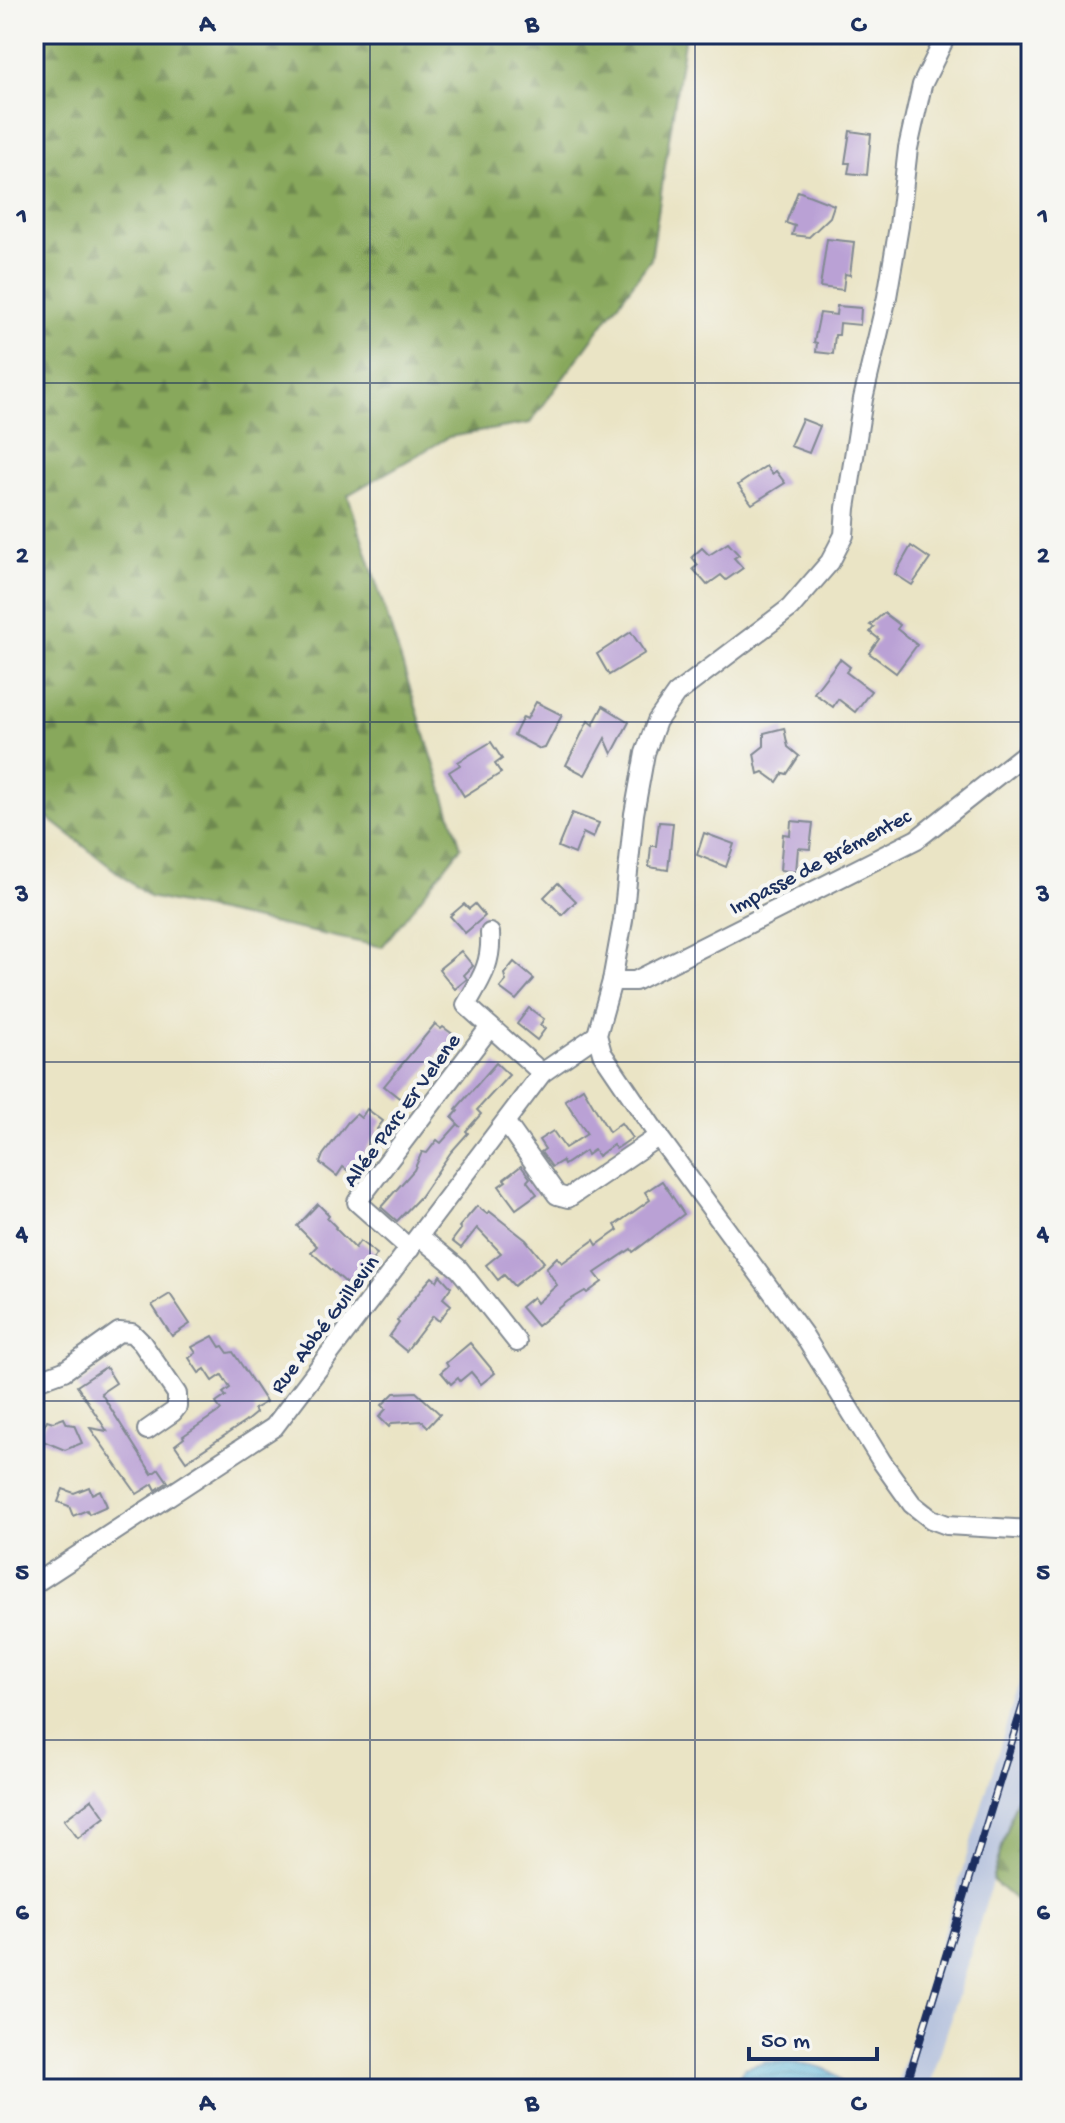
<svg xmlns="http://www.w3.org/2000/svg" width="1065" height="2123" viewBox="0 0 1065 2123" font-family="'Gochi Hand',sans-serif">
<defs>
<pattern id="forest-firs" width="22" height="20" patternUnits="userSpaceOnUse" patternTransform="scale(2)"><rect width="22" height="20" fill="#88a85c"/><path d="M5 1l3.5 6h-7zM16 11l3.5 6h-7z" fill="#6e894f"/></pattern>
<pattern id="water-rules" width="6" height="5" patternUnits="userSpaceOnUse" patternTransform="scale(2)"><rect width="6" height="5" fill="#5ab2d7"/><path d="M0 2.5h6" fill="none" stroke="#4a91b2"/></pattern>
</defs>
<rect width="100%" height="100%" fill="#f6f6f2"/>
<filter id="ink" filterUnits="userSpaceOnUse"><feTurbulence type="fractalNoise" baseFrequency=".0125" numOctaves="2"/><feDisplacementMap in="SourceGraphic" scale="16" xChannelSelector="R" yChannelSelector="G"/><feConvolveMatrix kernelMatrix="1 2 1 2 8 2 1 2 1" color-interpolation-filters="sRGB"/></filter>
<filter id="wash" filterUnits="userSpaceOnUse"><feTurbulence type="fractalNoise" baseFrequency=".006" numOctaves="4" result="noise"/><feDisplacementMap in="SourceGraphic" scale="32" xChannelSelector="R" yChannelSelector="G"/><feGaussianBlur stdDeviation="1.8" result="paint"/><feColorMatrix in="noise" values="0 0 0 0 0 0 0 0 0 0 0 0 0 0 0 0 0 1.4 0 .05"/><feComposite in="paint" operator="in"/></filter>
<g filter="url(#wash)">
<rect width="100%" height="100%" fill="#eae4c5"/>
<!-- industrial -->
<path fill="#b9c5de" d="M1031 1644V1751L953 2012 929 2089H896Z"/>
<!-- forest -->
<g fill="url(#forest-firs)" stroke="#526c5d" stroke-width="2">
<path d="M34 34H685L651 259 530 423 449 437 348 495 461 847 382 947 149 897 34 807Z"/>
<path d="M1031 1751V1913L992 1880Z"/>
</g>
<!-- water -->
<path fill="url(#water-rules)" stroke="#3a709a" stroke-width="2" d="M764 2062C787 2062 838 2060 843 2089H730L745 2068Z"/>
<g id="blocks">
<!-- building -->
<g fill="#baa1d5">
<path d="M850 131 871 134 867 175 848 173 850 163H845Z"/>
<path d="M798 191 834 205 830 217 809 237 792 235 795 226 786 223Z"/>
<path d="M827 239 854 242 850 275 845 274 843 290 820 287Z"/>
<path d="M837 306 861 308 860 325 840 323 839 335H835L833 354 816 352 817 343 814 342 820 313 836 315Z"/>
<path d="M802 419 820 426 809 453 790 446Z"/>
<path d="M766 466 772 474 776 471 785 483 752 504 738 485Z"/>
<path d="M728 543 739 555 734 558 743 568 726 580 721 575 707 585 693 569 698 565 692 557 702 548 709 555Z"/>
<path d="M911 546 930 559 912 585 895 574Z"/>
<path d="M884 613 900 625 897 629 917 645 896 673 869 653 879 639 870 632 874 627 870 625Z"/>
<path d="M631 632 645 653 609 675 597 654Z"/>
<path d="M840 659 850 667 846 672 871 691 855 712 838 699 833 707 814 693Z"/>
<path d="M536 702 562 715 545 748 540 749 514 735 523 717 527 719Z"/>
<path d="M603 706 629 722 612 754 605 738 585 775 566 765 588 721 593 725Z"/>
<path d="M784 728 788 747 799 756 787 774 783 773 777 782 763 772 758 774 754 754 764 746V733Z"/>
<path d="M491 742 502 759 495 764 501 773 464 796 449 772 460 765 458 762Z"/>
<path d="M572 813 599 823 593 838 583 833 575 854 558 847Z"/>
<path d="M791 821 813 823 810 849 798 848 796 872 780 870 783 834 790 835Z"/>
<path d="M659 822 673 823 668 870 649 867 651 846H656Z"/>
<path d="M704 833 734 844 726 867 697 855Z"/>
<path d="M558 883 576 901 562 915 544 897Z"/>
<path d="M464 904 469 909 475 904 485 916 465 933 450 916Z"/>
<path d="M461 951 473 966 464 975 467 979 455 989 439 969Z"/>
<path d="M514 962 534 979 516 1000 500 988 506 981 504 974Z"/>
<path d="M529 1008 544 1019 540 1025 545 1029 537 1040 517 1024Z"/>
<path d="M435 1024 441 1029 443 1027 458 1038 450 1048 445 1044 403 1101 384 1086Z"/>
<path d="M496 1063 509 1075 477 1110 481 1114 466 1131 468 1133 451 1152 420 1197 397 1221 381 1207 414 1170 422 1152 427 1153 437 1140 441 1143 458 1124 461 1127 452 1118 458 1111 456 1109Z"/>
<path d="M583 1088 609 1132 621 1123 632 1138 616 1149 613 1145 598 1156 594 1150 587 1155 585 1151 564 1165 562 1161 552 1167 541 1152 545 1149 539 1140 553 1131 565 1148 587 1134 565 1100Z"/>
<path d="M367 1109 383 1121 377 1129 379 1130 351 1173 343 1167 337 1176 320 1163 323 1155 348 1122 356 1114 361 1118Z"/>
<path d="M521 1166 530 1178 527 1181 537 1194 516 1209 499 1186 506 1181 504 1179Z"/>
<path d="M662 1181 684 1214 633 1252 631 1249 595 1273 602 1282 587 1293 585 1291 568 1301 537 1326 521 1307 533 1297 537 1303 557 1285 546 1268 557 1257 562 1263 594 1240 597 1245 618 1230 615 1225 650 1200 645 1192Z"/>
<path d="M318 1204 329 1215 327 1218 336 1227 335 1228 355 1248 360 1241 377 1254 352 1288 311 1252 317 1246 297 1226Z"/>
<path d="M477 1206 487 1214 489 1211 526 1240 544 1262 514 1286 504 1275 498 1280 486 1265 501 1253 477 1228 461 1248 452 1241 461 1229 459 1227Z"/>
<path d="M440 1275 451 1287 443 1298 451 1305 439 1321 433 1316 406 1351 389 1337 399 1323 397 1321 425 1285 432 1277 437 1281Z"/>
<path d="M170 1294 190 1324 172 1336 152 1305Z"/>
<path d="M213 1336 220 1347 223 1346 228 1353 233 1352 266 1402 254 1409 256 1413 245 1422 186 1461 175 1445 184 1438 183 1436 221 1410 216 1403 226 1396 223 1393 230 1388 222 1375 213 1381 205 1369 199 1373 189 1358 196 1353 192 1347Z"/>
<path d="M470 1343 495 1373 481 1384 471 1372 460 1381 458 1378 451 1384 441 1372 448 1366 446 1363Z"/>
<path d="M106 1367 116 1383 101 1393 152 1474 159 1469 168 1482 156 1490 153 1484 137 1494 90 1428 107 1431 77 1386Z"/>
<path d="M416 1392 440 1414 428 1427 422 1421 392 1423 389 1427 379 1417 386 1409 382 1405 394 1393Z"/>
<path d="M64 1418 67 1424 74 1425 82 1443 65 1450 38 1439 47 1420 53 1422Z"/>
<path d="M89 1487 92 1494 100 1490 107 1506 89 1514 87 1510 73 1516 69 1506 58 1502 63 1489 74 1493Z"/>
<path d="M92 1799 105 1817 78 1838 64 1820Z"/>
</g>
</g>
</g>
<g filter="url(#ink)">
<use href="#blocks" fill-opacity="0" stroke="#828a92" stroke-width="2"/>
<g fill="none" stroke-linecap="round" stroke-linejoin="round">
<!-- minor casing -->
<g stroke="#828a92" stroke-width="22">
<g id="minor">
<path d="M947 34 922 85 908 148 899 226 887 297 863 399 846 508 844 535 830 562 790 608 676 694 657 721 645 753 634 814 623 920 612 981 597 1035 602 1053 661 1140 803 1334 882 1462 912 1504 931 1519 947 1525 1031 1530"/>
<path d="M490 933C492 964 481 979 466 1005L542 1073"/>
<path d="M612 981H635L917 839 1031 749"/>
<path d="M506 1123 557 1195 568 1198 659 1136"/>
<path d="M420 1237 459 1269 517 1342"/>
<path d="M410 1249 357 1202 490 1027"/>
<path d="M34 1382 64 1371 119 1332 132 1333 142 1343 177 1394V1407L173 1412 147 1430"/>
<path d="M34 1584 274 1427 542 1073 597 1035"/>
<path d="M34 2084 38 2089"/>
</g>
</g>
<!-- minor -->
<use href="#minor" stroke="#fff" stroke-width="18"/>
<!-- rail casing -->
<g stroke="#1b2f5e" stroke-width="8">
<path id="rail" d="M905 2089 1031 1679"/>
</g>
<!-- rail -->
<use href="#rail" stroke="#f6f6f2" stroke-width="5" stroke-dasharray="15" stroke-linecap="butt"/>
</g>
</g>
<!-- grid -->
<path fill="none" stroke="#1b2f5e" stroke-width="2" stroke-opacity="0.55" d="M370 34V2089M695 34V2089M34 383H1031M34 722H1031M34 1062H1031M34 1401H1031M34 1740H1031"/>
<g text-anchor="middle" stroke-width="8" stroke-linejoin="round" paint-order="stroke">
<!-- street labels -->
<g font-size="22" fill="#1b2f5e" stroke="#f6f6f2">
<text transform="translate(819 860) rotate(-28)" y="8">Impasse de Brémentec</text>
<text transform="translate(400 1109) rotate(-54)" y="8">Allée Parc Er Velene</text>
<text transform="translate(323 1323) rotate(-53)" y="8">Rue Abbé Guillevin</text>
</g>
</g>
<!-- margin -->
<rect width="1065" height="2123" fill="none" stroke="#f6f6f2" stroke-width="88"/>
<!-- scale -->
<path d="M749 2047v12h128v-12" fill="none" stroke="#1b2f5e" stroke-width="4"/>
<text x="761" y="2047" font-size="24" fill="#1b2f5e" stroke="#f6f6f2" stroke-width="6" paint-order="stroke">50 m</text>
<rect x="44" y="44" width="977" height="2035" fill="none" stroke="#1b2f5e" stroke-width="3"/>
<g font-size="26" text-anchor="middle" font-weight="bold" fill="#1b2f5e">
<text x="207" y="31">A</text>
<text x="532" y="31">B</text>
<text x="858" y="31">C</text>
<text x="22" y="223">1</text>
<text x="1043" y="223">1</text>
<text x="22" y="562">2</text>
<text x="1043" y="562">2</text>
<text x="22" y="901">3</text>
<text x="1043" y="901">3</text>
<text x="22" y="1240">4</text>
<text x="1043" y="1240">4</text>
<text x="22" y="1579">5</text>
<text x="1043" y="1579">5</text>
<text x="22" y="1919">6</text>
<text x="1043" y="1919">6</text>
<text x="207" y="2110">A</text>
<text x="532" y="2110">B</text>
<text x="858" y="2110">C</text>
</g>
</svg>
